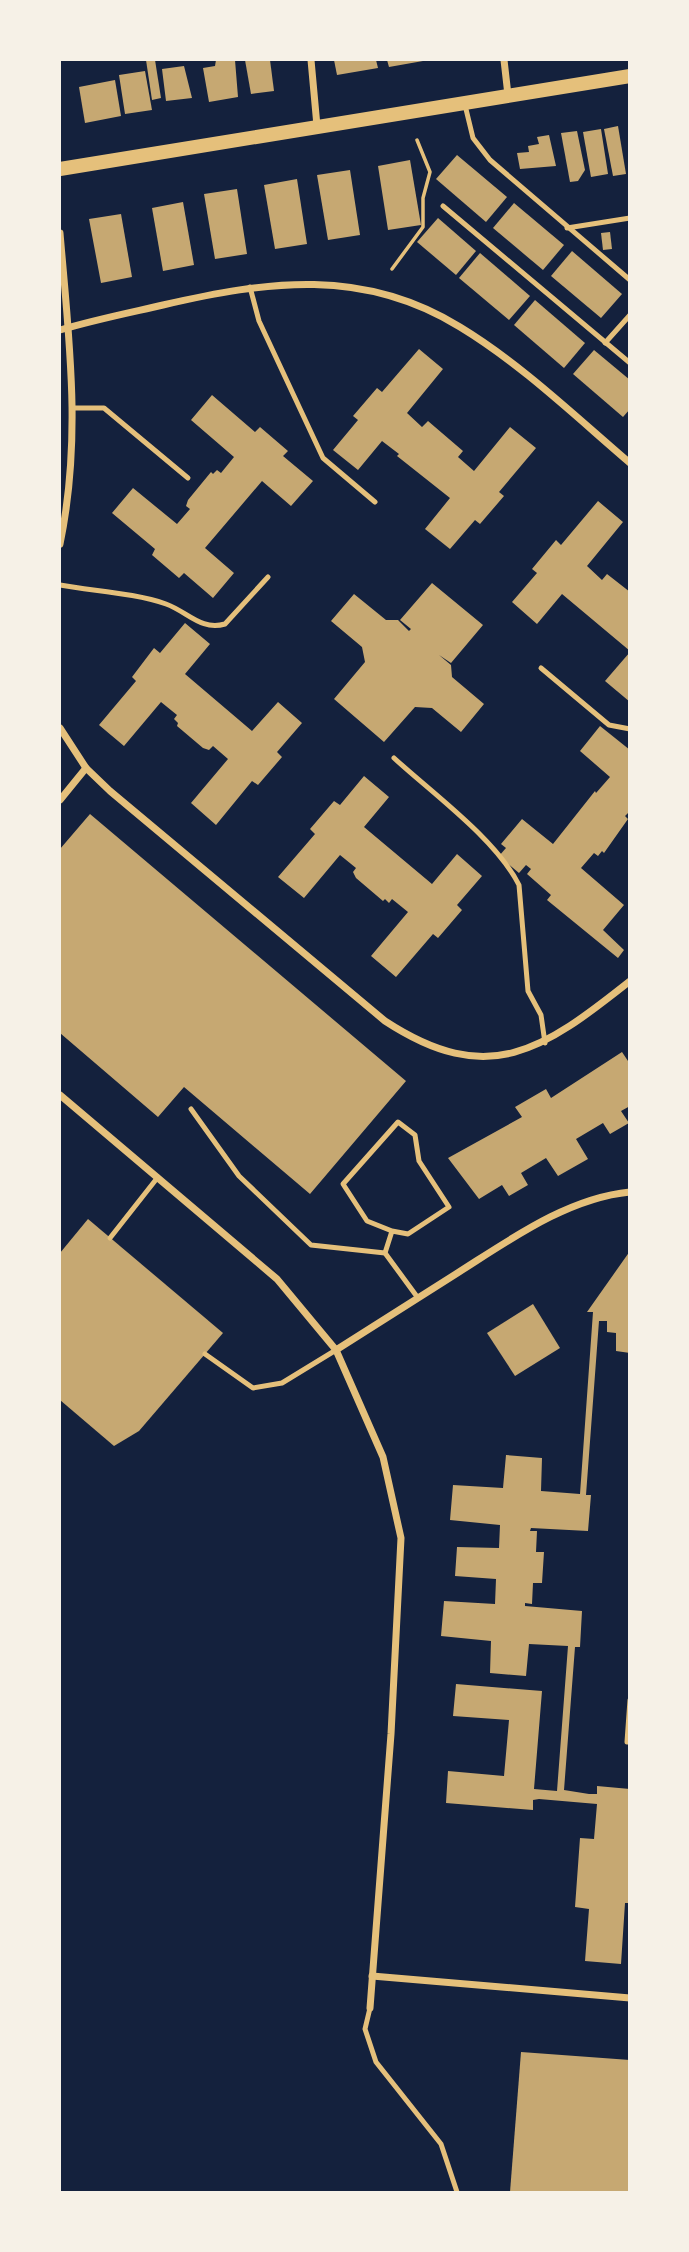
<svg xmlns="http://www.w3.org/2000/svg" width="689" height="2252" viewBox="0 0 689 2252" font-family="Cabin,sans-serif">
<rect width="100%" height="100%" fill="#14213d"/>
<!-- building -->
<g fill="#c6a872">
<path d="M146 60H155L161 98 152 100Z"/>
<path d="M216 60H235L238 97 209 102 203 68 215 66Z"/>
<path d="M245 60H270L274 91 251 94Z"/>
<path d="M334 60H376L378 68 337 75Z"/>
<path d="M387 60H423V61L389 67Z"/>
<path d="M184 66 192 98 166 101 162 69Z"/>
<path d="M145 71 152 110 125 114 119 75Z"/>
<path d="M115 80 121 116 85 123 79 87Z"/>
<path d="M618 126 626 174 613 176 604 129Z"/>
<path d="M601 129 608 174 591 177 583 132Z"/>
<path d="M577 131 585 170 578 181 570 182 561 133Z"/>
<path d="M549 135 556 166 520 169 517 153 529 152 528 146 539 144 537 137Z"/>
<path d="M457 155 507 197 486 222 436 179Z"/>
<path d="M410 160 421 225 388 230 378 166Z"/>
<path d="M350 170 360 235 328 240 317 175Z"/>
<path d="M297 179 307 244 275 249 264 185Z"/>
<path d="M237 189 247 254 215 259 204 194Z"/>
<path d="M183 202 194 265 163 271 152 208Z"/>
<path d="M514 203 564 245 543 270 493 228Z"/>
<path d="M121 214 132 277 101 283 89 219Z"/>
<path d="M438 218 476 251 456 275 417 242Z"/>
<path d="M610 232 612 249 603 250 601 233Z"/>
<path d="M572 251 622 294 601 318 551 276Z"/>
<path d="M480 253 530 296 509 320 459 278Z"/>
<path d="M535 300 585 343 564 368 514 325Z"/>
<path d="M419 349 443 369 407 413 422 427 428 421 463 451 458 457 474 471 510 427 536 448 499 492 504 496 480 524 475 520 450 549 425 529 450 498 397 456 399 454 382 441 358 470 333 450 358 420 353 416 377 388 382 392Z"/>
<path d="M594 350 630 380V409L623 417 573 374Z"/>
<path d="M212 395 255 432 260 427 288 451 283 456 313 481 291 506 262 481 205 548 234 573 213 598 184 573 179 578 152 555 155 549 112 513 133 488 177 524 190 509 186 506 188 500 211 472 213 474 217 470 221 473 234 457 191 420Z"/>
<path d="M598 501 623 522 587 566 602 580 607 574 630 592V651L562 594 537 624 512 602 537 573 532 569 556 540 561 545Z"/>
<path d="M432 583 483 625 451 663 439 655 451 665 452 677 484 704 461 732 432 708 415 707 384 742 334 699 365 662 362 647 331 621 354 594 386 620H398L409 631 411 629 400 620Z"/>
<path d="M185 623 210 644 185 674 252 731 278 702 302 723 277 752 282 757 258 785 252 781 216 825 191 803 228 759 213 746 209 750 203 748 177 726 178 723 174 719 177 715 161 702 124 746 99 725 136 681 132 677 154 648 160 653Z"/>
<path d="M630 652V702L605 681Z"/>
<path d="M600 726 630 750V811L625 816 628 819 604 853 602 851 598 856 594 853 581 868 624 905 603 930 624 950 618 958 547 900 551 895 527 874 531 869 526 865 519 873 499 856 506 848 501 844 522 819 553 844 595 791 596 793 610 777 580 751Z"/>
<path d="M364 776 389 797 364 827 432 884 457 854 482 876 457 905 462 910 438 938 433 934 396 977 371 956 408 912 392 899 389 903 385 899 383 901 356 878 353 872 356 868 340 855 304 898 278 877 315 834 310 829 334 801 340 805Z"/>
<path d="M90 814 406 1081 310 1194 184 1087 158 1117 60 1033V849Z"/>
<path d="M622 1052 630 1064V1106L621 1111 629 1123 610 1134 603 1123 576 1139 588 1159 558 1176 546 1158 521 1173 528 1185 509 1196 502 1185 479 1199 448 1158 522 1117 515 1107 546 1089 551 1098Z"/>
<path d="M88 1219 223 1333 139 1431 114 1446 60 1400V1253Z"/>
<path d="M630 1251V1353L616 1351V1333L607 1332V1321H599L586 1495H591L588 1531 531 1528 530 1531H537L536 1552H544L542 1583H533L532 1604 525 1603V1606L582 1611 580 1647H575L564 1790 589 1794H597V1786L630 1789V1903H625L621 1964 585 1961 589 1909 575 1907 580 1838 594 1839 597 1804 539 1799 533 1800V1810L446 1803 448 1771 504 1776 509 1720 453 1716 456 1684 542 1691 534 1789 557 1791 568 1646 529 1644 526 1676 490 1673 491 1641 441 1636 444 1601 495 1604 496 1579 455 1576 457 1547 499 1548 500 1525 450 1520 453 1485 503 1488 506 1455 542 1458 541 1491 580 1494 593 1312H587Z"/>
<path d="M533 1304 560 1348 515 1376 487 1333Z"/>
<path d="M521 2052 630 2060V2192H510Z"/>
</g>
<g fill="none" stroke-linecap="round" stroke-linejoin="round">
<!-- path -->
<path stroke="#e5c07b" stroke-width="3.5" d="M392 269 423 227V198L430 172 417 140"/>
<!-- service -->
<g stroke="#e5c07b" stroke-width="5">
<path d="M465 105 473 138 490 160 630 280"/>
<path d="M443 206 630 363"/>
<path d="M567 228 630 218"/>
<path d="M250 287 259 321 323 458 375 502"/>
<path d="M605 343 630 315"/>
<path d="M75 408H104L188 478"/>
<path d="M60 585C92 591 135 593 166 604 188 612 201 631 225 624L268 577"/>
<path d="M541 668 609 725 630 729"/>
<path d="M394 758C432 793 496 839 519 885L528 991 541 1015 545 1043"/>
<path d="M191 1109 239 1176 311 1245 385 1253 418 1298"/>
<path d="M110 1238 158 1177"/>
<path d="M385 1253 392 1231 408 1234 449 1207 419 1161 415 1135 398 1122 343 1184 367 1221 392 1231"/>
<path d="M205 1354 253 1388 282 1383 336 1350"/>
<path d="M630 1700 627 1742H630"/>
<path d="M370 2008 365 2029 376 2062 441 2144 457 2192"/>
</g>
<!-- minor -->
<g stroke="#e5c07b" stroke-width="7">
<path d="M311 60 317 126"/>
<path d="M504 60 508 95"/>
<path d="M60 233C69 340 82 438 60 544"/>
<path d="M60 330C93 320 128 313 163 305 267 281 363 267 460 327 521 364 575 416 630 463"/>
<path d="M60 728 86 768 110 791 385 1021C489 1089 543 1050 630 981"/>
<path d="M60 800 86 768"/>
<path d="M60 1095 277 1279 336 1350 383 1457 401 1538 391 1734 370 2008"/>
<path d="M336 1350C377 1324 418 1298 459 1272 511 1239 568 1198 630 1192"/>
<path d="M372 1976 630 1998"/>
</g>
<!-- secondary -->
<path stroke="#e5c07b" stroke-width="14" d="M60 169 630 76"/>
</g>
<!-- border -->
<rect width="689" height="2252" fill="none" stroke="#f6f1e7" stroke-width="122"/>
</svg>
